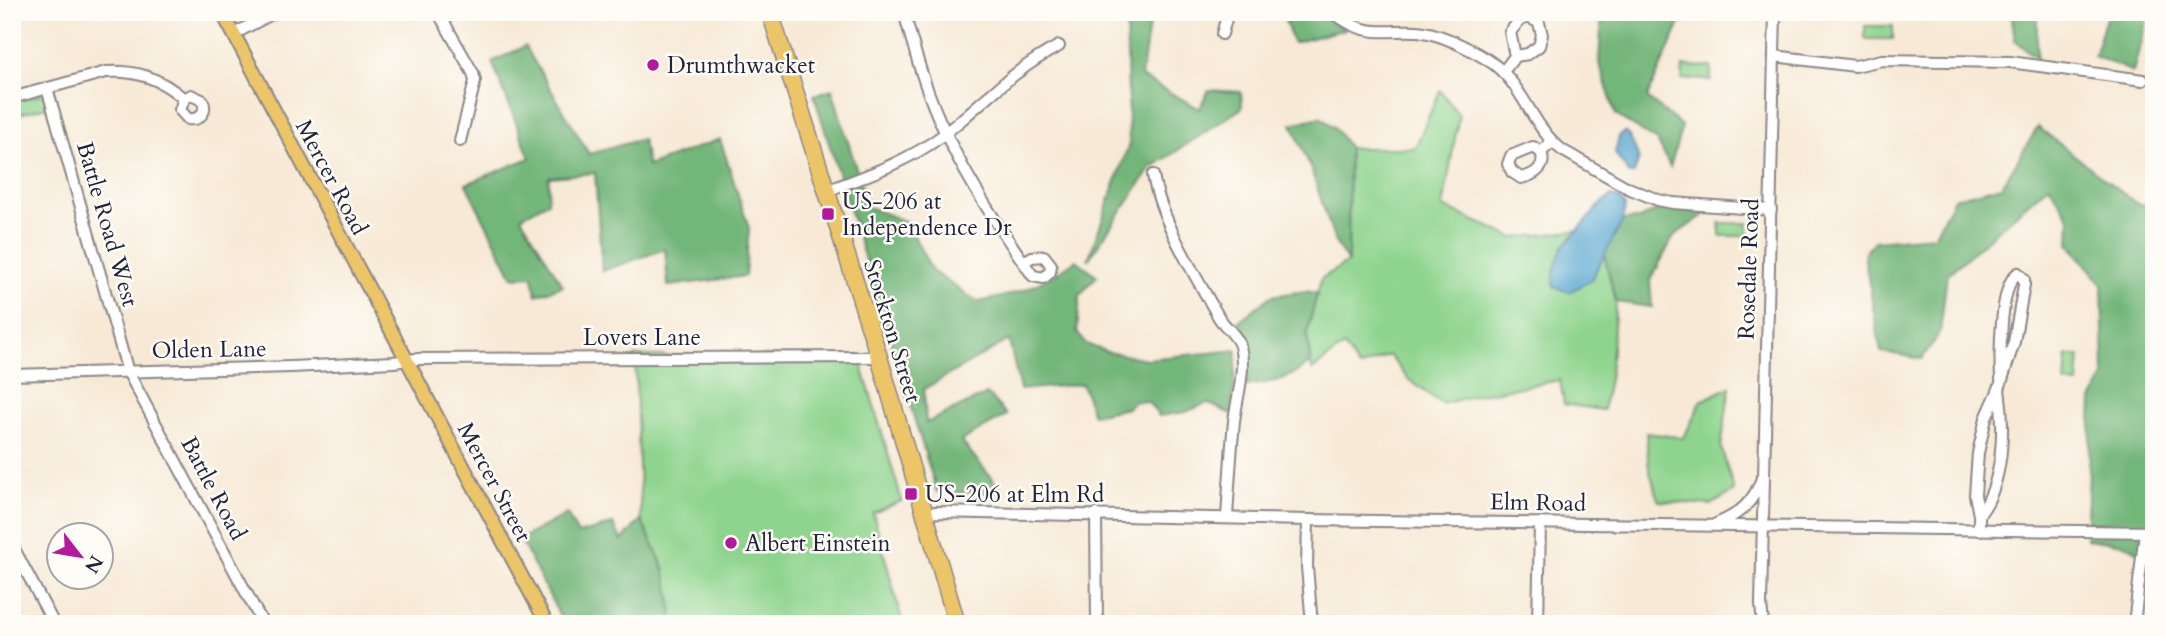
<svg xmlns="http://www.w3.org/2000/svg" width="2166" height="636" viewBox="0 0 2166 636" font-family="Cardo,serif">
<rect width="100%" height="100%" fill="#fdfcf7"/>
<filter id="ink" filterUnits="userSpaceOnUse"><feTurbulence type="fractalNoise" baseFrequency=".0143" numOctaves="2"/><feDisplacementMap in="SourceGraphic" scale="14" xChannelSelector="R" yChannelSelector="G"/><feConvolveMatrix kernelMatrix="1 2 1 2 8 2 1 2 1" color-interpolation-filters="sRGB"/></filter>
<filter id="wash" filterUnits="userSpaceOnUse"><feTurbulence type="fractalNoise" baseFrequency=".00686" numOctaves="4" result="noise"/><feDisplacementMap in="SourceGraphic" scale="28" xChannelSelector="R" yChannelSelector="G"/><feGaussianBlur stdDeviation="1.57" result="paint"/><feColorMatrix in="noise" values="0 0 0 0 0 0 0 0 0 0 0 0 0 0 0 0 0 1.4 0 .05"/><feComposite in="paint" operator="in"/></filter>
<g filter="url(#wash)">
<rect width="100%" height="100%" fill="#f7e9d5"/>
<!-- green -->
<g fill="#8fd48e" stroke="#587b64" stroke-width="2">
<rect x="1865" y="26" width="28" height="13"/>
<path d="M1683 66 1711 67V80L1682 79Z"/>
<path d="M1440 90 1459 115 1443 207 1514 238 1580 230 1562 248 1591 280 1604 254 1616 302 1610 373 1603 410 1564 404 1560 380 1475 395 1442 404 1408 379 1389 355 1359 368 1344 346 1312 370 1307 333 1321 279 1348 262 1349 148H1415Z"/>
<path d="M44 94 49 106 12 116V101Z"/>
<rect x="1720" y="223" width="28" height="13"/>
<path d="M635 356H859L902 501 873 513 903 624H672V610L664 567 641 520Z"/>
<path d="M2067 356H2080L2078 384 2065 383Z"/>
<path d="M1730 387 1721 447 1734 491 1711 505 1659 501 1649 469 1646 433 1684 438 1701 401Z"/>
</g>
<!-- forest -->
<g fill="#73b679" stroke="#4a6c5a" stroke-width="2">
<path d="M1126 12H1151L1141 77 1200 109 1208 90 1241 92 1242 108 1151 168 1088 260 1129 144Z"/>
<path d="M1282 12H1314L1345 29 1293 43Z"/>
<path d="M1602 12H1685L1647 98 1682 126 1670 167 1658 142 1616 115 1599 63Z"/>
<path d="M2011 12H2037V59L2015 40Z"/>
<path d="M2108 12H2149L2133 72 2094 56Z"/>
<path d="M525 46 589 154 642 139 648 166 720 139 749 228 745 276 668 286 665 249 602 271 595 173 549 177 548 202 521 217 563 286 536 295 533 276 513 277 466 184 530 158 492 62Z"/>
<path d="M832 89 868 207 907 222 932 271 978 302C1022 294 1040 285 1076 260L1097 276 1080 295 1077 332 1086 344 1107 352 1147 359 1237 350 1231 414 1207 403 1186 412 1159 416 1148 402 1135 401 1127 408 1093 415 1082 384 1020 390 1009 340 924 389 926 423 987 394 1007 415 961 441 1004 493 937 492 814 95Z"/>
<path d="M1320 117 1334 127 1349 148 1348 262 1335 242 1312 172 1292 124Z"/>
<path d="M2038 127 2137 204 2154 206V561L2125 544 2086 539 2092 400 2104 377 2102 284 2069 244 2070 218 2049 185 1947 275 1940 332 1922 359 1881 352 1864 254 1875 241 1934 236 1954 198 2002 186Z"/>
<path d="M1662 208 1708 212 1674 236 1650 281 1652 307 1616 302 1604 254 1623 220 1639 219Z"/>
<path d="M1306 291 1317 293 1307 333 1310 362C1291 380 1272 382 1246 386L1247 351 1239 321 1271 296Z"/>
<path d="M567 514 578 534 613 524 622 540 641 520C659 557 673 581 672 624H564L520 539Z"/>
</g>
<!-- water -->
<g fill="#56a6d0" stroke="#3c6486" stroke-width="2">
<path d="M1624 132 1629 136 1639 158 1634 174H1629L1615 153 1619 136Z"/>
<path d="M1611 196 1620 198 1625 206 1623 220 1591 280 1570 292 1554 287V271L1562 248 1600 205Z"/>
</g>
</g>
<g filter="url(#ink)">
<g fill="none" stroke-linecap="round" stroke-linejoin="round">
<!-- minor casing -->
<g stroke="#8c8688" stroke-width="14">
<g id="minor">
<path d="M438 12 473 73 475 81 460 141"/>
<path d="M904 12C915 53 927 96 946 134 970 185 1001 230 1033 276L1044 278 1050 272 1051 265 1044 256 1032 257 1023 262"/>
<path d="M1332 12C1339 17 1347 23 1355 26 1377 36 1401 28 1424 32 1445 36 1470 49 1488 60 1523 82 1530 125 1562 150L1628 188 1658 200 1673 203 1771 210"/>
<path d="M234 34 275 12"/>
<path d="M1222 34 1228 12"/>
<path d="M1774 56 1855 66 1882 60 2010 62 2143 80"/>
<path d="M1503 72 1515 56 1528 54 1539 46 1542 35 1539 23 1529 17 1520 20 1510 32 1515 56"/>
<path d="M47 88 128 372 263 624"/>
<path d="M12 98 106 72C137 70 160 78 184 99L180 110 188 119C200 121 208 111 202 100L191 95 184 99"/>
<path d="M1541 152 1533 147 1511 156 1508 164 1512 172 1521 178C1535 175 1547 167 1541 152L1552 142"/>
<path d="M1153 175C1161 221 1195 275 1218 316 1224 327 1236 333 1240 346 1246 370 1237 397 1234 421 1231 453 1229 485 1227 517"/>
<path d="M826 191C866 176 909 161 943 135 982 104 1014 69 1059 46"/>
<path d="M12 375 292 367 393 362 416 359 879 357"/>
<path d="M923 514 936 512 1308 520 2154 532"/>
<path d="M1096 514 1097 624"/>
<path d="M1979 515C2004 484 2005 427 1999 389"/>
<path d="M1308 520 1307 567 1312 624"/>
<path d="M1716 524C1739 515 1754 502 1762 478"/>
<path d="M1979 530V515L1975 495 1978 453 1986 418 1999 389 2014 342 2024 285V279L2018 273C1999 284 2000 357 2001 379"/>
<path d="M12 545 54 624"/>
<path d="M1538 624 1540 523"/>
<path d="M1763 624 1761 604 1775 12"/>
<path d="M2134 624 2145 532"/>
</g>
</g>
<!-- major casing -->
<g stroke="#8c8688" stroke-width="16">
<path id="major" d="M222 12 547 624"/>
</g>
<!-- highway casing -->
<g stroke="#8c8688" stroke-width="19">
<path id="highway" d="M770 12 879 357 957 624"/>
</g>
<!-- minor -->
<use href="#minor" stroke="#fff" stroke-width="10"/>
<!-- major -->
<use href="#major" stroke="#ecc569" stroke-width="12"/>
<!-- highway -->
<use href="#highway" stroke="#ecc569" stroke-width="16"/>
</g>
</g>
<!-- markers -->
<g fill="#b5179e" stroke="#fdfcf7" stroke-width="2.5">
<circle cx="653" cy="65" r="7"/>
<rect x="821" y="207" width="14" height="14" rx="3.5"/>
<rect x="904" y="487" width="14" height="14" rx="3.5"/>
<circle cx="731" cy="543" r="7"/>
</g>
<g text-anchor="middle" stroke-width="5" stroke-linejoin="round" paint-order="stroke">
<!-- poi labels -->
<g font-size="23" fill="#22223b" stroke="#fdfcf7" text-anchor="start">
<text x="667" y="73">Drumthwacket</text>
<text x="842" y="209">US-206 at<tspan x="842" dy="26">Independence Dr</tspan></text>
<text x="925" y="502">US-206 at Elm Rd</text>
<text x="745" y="551">Albert Einstein</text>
</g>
<!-- street labels -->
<g font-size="23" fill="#22223b" stroke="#fdfcf7">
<text transform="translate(332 177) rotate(62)" y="8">Mercer Road</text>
<text transform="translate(108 224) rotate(74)" y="8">Battle Road West</text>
<text transform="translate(1748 269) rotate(-88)" y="8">Rosedale Road</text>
<text transform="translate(893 331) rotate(73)" y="8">Stockton Street</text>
<text x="642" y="345">Lovers Lane</text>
<text transform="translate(209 349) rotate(-1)" y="8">Olden Lane</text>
<text transform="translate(495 482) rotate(62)" y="8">Mercer Street</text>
<text transform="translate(214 488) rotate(62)" y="8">Battle Road</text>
<text transform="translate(1538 502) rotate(1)" y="8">Elm Road</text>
</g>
</g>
<!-- margin -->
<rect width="2166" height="636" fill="none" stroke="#fdfcf7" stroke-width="42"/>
<!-- north arrow -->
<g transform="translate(80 556) rotate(121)"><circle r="33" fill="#fdfcf7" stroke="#a5a5ac" stroke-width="2"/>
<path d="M0-5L12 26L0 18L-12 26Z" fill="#b5179e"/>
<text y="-10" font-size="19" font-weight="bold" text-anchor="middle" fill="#22223b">N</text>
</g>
</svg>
